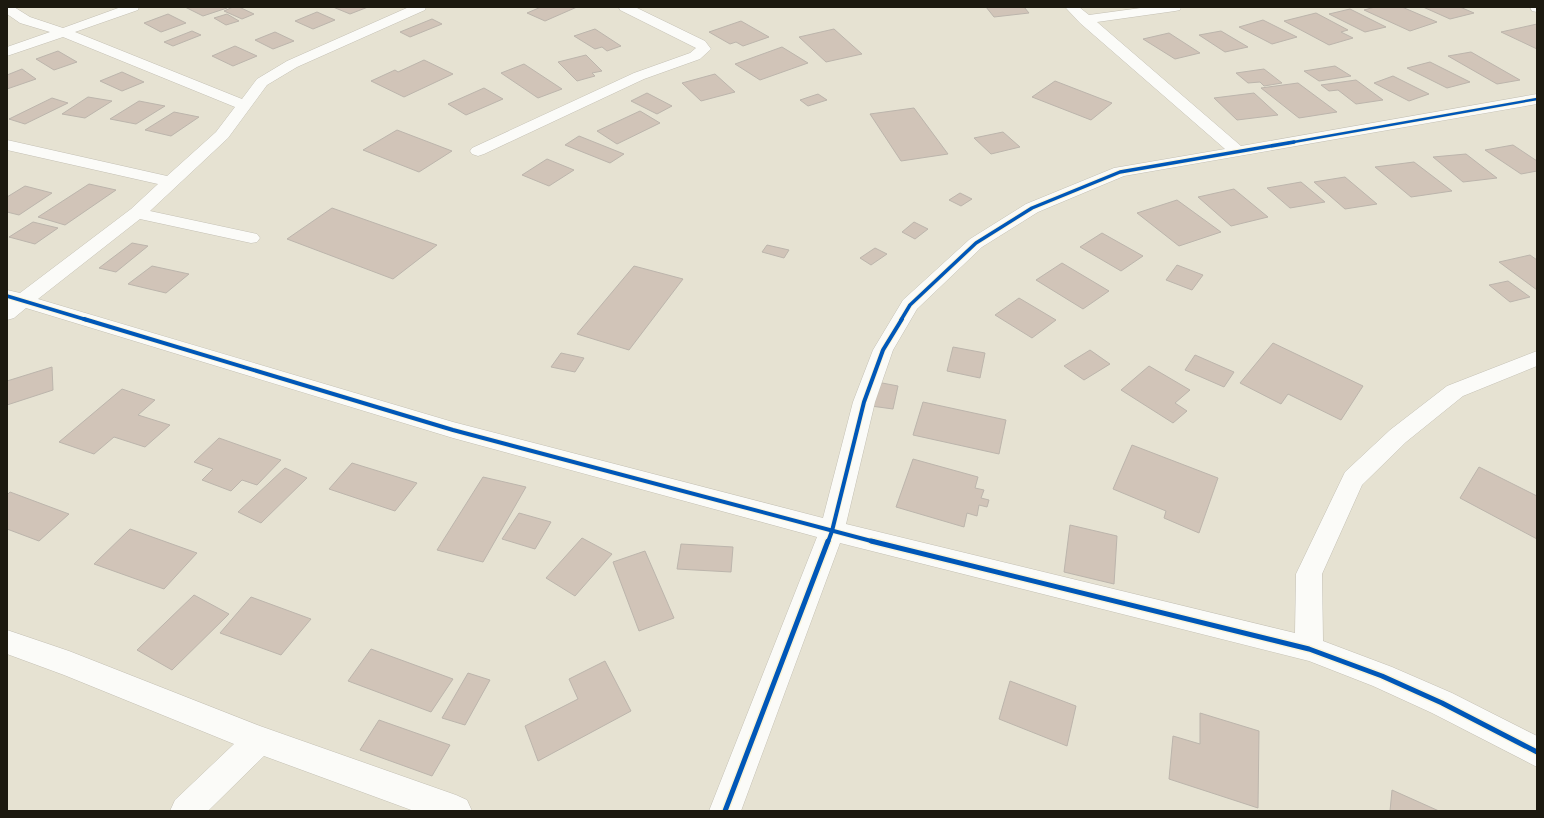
<svg xmlns="http://www.w3.org/2000/svg" width="1544" height="818" viewBox="0 0 1544 818" font-family="'Roboto Condensed',sans-serif">
<rect width="100%" height="100%" fill="#e6e2d2"/>
<!-- building -->
<g fill="#d1c4b8" stroke="#bcb5ac">
<path d="M185 7H225L227 8 203 16Z"/>
<path d="M233 7H239L254 14 242 19 224 11Z"/>
<path d="M333 7H368L350 14Z"/>
<path d="M541 7H577L545 21 527 13Z"/>
<path d="M986 7H1024L1029 13 994 17Z"/>
<path d="M1375 7H1402L1437 22 1410 31 1364 10Z"/>
<path d="M1423 7H1460L1474 13 1450 19Z"/>
<path d="M1350 9 1386 27 1365 32 1329 14Z"/>
<path d="M317 12 335 20 313 29 295 21Z"/>
<path d="M1316 13 1348 30 1341 32 1353 38 1329 45 1284 21Z"/>
<path d="M168 14 186 23 161 32 144 23Z"/>
<path d="M227 14 239 21 226 25 214 18Z"/>
<path d="M432 19 442 24 410 37 400 32Z"/>
<path d="M1263 20 1297 37 1272 44 1239 27Z"/>
<path d="M741 21 769 37 743 46 736 42 730 44 709 32Z"/>
<path d="M1537 24V49L1501 32Z"/>
<path d="M595 29 621 46 607 51 602 47 595 49 574 36Z"/>
<path d="M834 29 862 54 826 62 799 37Z"/>
<path d="M192 31 201 35 173 46 164 42Z"/>
<path d="M1221 31 1248 47 1225 52 1199 35Z"/>
<path d="M275 32 294 41 273 49 255 40Z"/>
<path d="M1169 33 1200 53 1175 59 1143 39Z"/>
<path d="M235 46 257 56 233 66 212 56Z"/>
<path d="M782 47 808 63 760 80 735 64Z"/>
<path d="M58 51 77 62 54 70 36 59Z"/>
<path d="M1471 52 1520 80 1497 84 1448 56Z"/>
<path d="M586 55 602 71 592 73 595 76 577 81 558 62Z"/>
<path d="M424 60 453 74 404 97 371 81 395 70 398 72Z"/>
<path d="M1430 62 1470 82 1447 88 1407 68Z"/>
<path d="M524 64 562 89 538 98 501 73Z"/>
<path d="M1335 66 1351 76 1319 81 1304 71Z"/>
<path d="M22 69 36 79 7 89V75Z"/>
<path d="M1264 69 1282 83 1264 86 1260 82 1248 83 1236 73Z"/>
<path d="M122 72 144 82 122 91 100 81Z"/>
<path d="M715 74 735 92 701 101 682 83Z"/>
<path d="M1393 76 1429 94 1409 101 1374 83Z"/>
<path d="M1356 80 1383 100 1356 104 1338 90 1329 91 1321 85Z"/>
<path d="M1055 81 1112 103 1091 120 1032 97Z"/>
<path d="M1298 83 1337 112 1299 118 1261 88Z"/>
<path d="M484 88 503 99 466 115 448 104Z"/>
<path d="M647 93 672 106 657 114 631 101Z"/>
<path d="M1254 93 1278 115 1237 120 1214 98Z"/>
<path d="M818 94 827 100 808 106 800 100Z"/>
<path d="M88 97 112 101 85 118 62 114Z"/>
<path d="M52 98 68 103 25 124 9 119Z"/>
<path d="M139 101 165 106 136 124 110 119Z"/>
<path d="M914 108 948 154 901 161 870 114Z"/>
<path d="M640 111 660 123 617 144 597 131Z"/>
<path d="M174 112 199 117 171 136 145 130Z"/>
<path d="M397 130 452 151 419 172 363 150Z"/>
<path d="M1003 132 1020 147 991 154 974 138Z"/>
<path d="M579 136 624 154 610 163 565 145Z"/>
<path d="M1513 145 1537 161V171L1521 174 1485 150Z"/>
<path d="M1466 154 1497 178 1463 182 1433 157Z"/>
<path d="M547 159 574 170 549 186 522 175Z"/>
<path d="M1414 162 1452 191 1411 197 1375 167Z"/>
<path d="M1345 177 1377 204 1345 209 1314 182Z"/>
<path d="M1301 182 1325 202 1290 208 1267 188Z"/>
<path d="M89 184 116 190 65 225 38 217Z"/>
<path d="M25 186 52 193 19 215 7 212V197Z"/>
<path d="M1234 189 1268 217 1231 226 1198 197Z"/>
<path d="M960 193 972 199 961 206 949 200Z"/>
<path d="M1177 200 1221 232 1179 246 1137 213Z"/>
<path d="M332 208 437 245 393 279 287 239Z"/>
<path d="M33 222 58 228 35 244 9 237Z"/>
<path d="M914 222 928 229 915 239 902 232Z"/>
<path d="M1102 233 1143 256 1121 271 1080 247Z"/>
<path d="M132 243 148 246 116 272 99 268Z"/>
<path d="M767 245 789 250 784 258 762 252Z"/>
<path d="M875 248 887 254 871 265 860 258Z"/>
<path d="M1530 255 1537 260V290L1499 262Z"/>
<path d="M1062 263 1109 291 1083 309 1036 280Z"/>
<path d="M1177 265 1203 275 1192 290 1166 280Z"/>
<path d="M152 266 189 274 166 293 128 284Z"/>
<path d="M634 266 683 279 629 350 577 334Z"/>
<path d="M1508 281 1530 297 1510 302 1489 285Z"/>
<path d="M1019 298 1056 320 1032 338 995 315Z"/>
<path d="M1273 343 1363 386 1341 420 1288 394 1281 404 1240 383Z"/>
<path d="M953 347 985 353 980 378 947 371Z"/>
<path d="M1090 350 1110 364 1084 380 1064 366Z"/>
<path d="M561 353 584 358 575 372 551 367Z"/>
<path d="M1195 355 1234 372 1224 387 1185 370Z"/>
<path d="M1149 366 1190 390 1175 403 1187 411 1173 423 1121 390Z"/>
<path d="M52 367 53 390 7 405V381Z"/>
<path d="M877 382 898 386 893 409 871 406Z"/>
<path d="M122 389 155 400 138 415 170 425 145 447 114 437 94 454 59 442Z"/>
<path d="M923 402 1006 420 999 454 913 435Z"/>
<path d="M219 438 281 460 257 485 242 480 231 491 202 480 213 469 194 462Z"/>
<path d="M1132 445 1218 478 1199 533 1164 518 1166 511 1113 489Z"/>
<path d="M913 459 978 477 975 488 984 490 981 498 989 500 987 507 979 505 977 516 967 513 964 527 896 507Z"/>
<path d="M352 463 417 483 395 511 329 489Z"/>
<path d="M1479 467 1537 496V539L1460 498Z"/>
<path d="M285 468 307 478 261 523 238 512Z"/>
<path d="M483 477 526 487 483 562 437 550Z"/>
<path d="M10 492 69 514 39 541 7 529V495Z"/>
<path d="M519 513 551 522 535 549 502 539Z"/>
<path d="M1070 525 1117 536 1114 584 1064 572Z"/>
<path d="M130 529 197 553 164 589 94 564Z"/>
<path d="M582 538 612 554 575 596 546 578Z"/>
<path d="M681 544 733 547 731 572 677 569Z"/>
<path d="M645 551 674 618 639 631 613 562Z"/>
<path d="M194 595 229 614 172 670 137 650Z"/>
<path d="M251 597 311 619 281 655 220 633Z"/>
<path d="M371 649 453 679 431 712 348 681Z"/>
<path d="M605 661 631 711 538 761 525 726 578 699 569 679Z"/>
<path d="M468 673 490 680 465 725 442 718Z"/>
<path d="M1010 681 1076 706 1067 746 999 719Z"/>
<path d="M1200 713 1259 731 1258 808 1169 779 1173 736 1200 744Z"/>
<path d="M379 720 450 745 432 776 360 750Z"/>
<path d="M1392 790 1439 811H1390Z"/>
</g>
<g fill="none" stroke-linecap="round" stroke-linejoin="round">
<!-- street casing -->
<g stroke="#c4c0b4" stroke-width="1">
<g id="street">
<path d="M7 7H14L30 17 63 28 121 7H139L138 10 75 32 242 99 257 79 287 61 409 7H426L425 10 297 67 267 85 228 138 150 211 257 234 260 238 257 242 251 243 140 219 38 299 453 422 823 518 853 402 873 350 903 300 970 239 1026 204 1114 168 1225 149 1080 23 1065 7H1079L1089 15 1148 7H1181L1180 10 1175 11 1097 22 1241 146 1537 94V104L1124 176 1038 212 982 247 917 309 893 350 875 402 846 524 1295 633 1296 574 1345 472 1390 430 1447 386 1537 351V366L1463 396 1406 442 1362 485 1322 574 1323 641 1392 667 1452 693 1537 736V767L1432 713 1373 686 1309 661 840 543 741 811H709L817 537 453 438 26 308 14 318 7 320V290L20 293 131 209 158 184 7 150V140L167 176 216 132 235 107 63 37 7 56V47L50 32 20 23 7 14Z"/>
<path d="M619 7H635L705 41 711 49 700 59 644 79 484 154 478 156 472 154 470 151 472 148 634 73 690 53 696 48 620 10Z"/>
<path d="M1530 7H1537V12L1532 11Z"/>
<path d="M7 630 69 651 260 726 456 795 467 800 472 811H414L264 756 208 811H170L175 800 234 744 64 675 7 654Z"/>
</g>
</g>
<!-- street -->
<use href="#street" fill="#fbfbf8" fill-rule="evenodd"/>
<!-- cycleway-far3 casing -->
<g stroke="#fbf4d7" stroke-width="4">
<path id="cycleway-far3" d="M1288 143 1537 99"/>
</g>
<!-- cycleway-far2 casing -->
<g stroke="#fbf4d7" stroke-width="5.5">
<g id="cycleway-far2">
<path d="M7 296 87 320"/>
<path d="M901 320 910 305 976 243 1032 208 1120 172 1294 142"/>
</g>
</g>
<!-- cycleway-far1 casing -->
<g stroke="#fbf4d7" stroke-width="6">
<g id="cycleway-far1">
<path d="M84 319 453 430 875 542"/>
<path d="M828 542 832 531 864 402 883 350 902 319"/>
</g>
</g>
<!-- cycleway casing -->
<g stroke="#fbf4d7" stroke-width="8">
<g id="cycleway">
<path d="M871 541 1309 649 1382 676 1442 703 1537 752"/>
<path d="M725 811 828 541"/>
</g>
</g>
<!-- cycleway-far3 -->
<use href="#cycleway-far3" stroke="#0057b8" stroke-width="2.5"/>
<!-- cycleway-far2 -->
<use href="#cycleway-far2" stroke="#0057b8" stroke-width="3.5"/>
<!-- cycleway-far1 -->
<use href="#cycleway-far1" stroke="#0057b8" stroke-width="4"/>
<!-- cycleway -->
<use href="#cycleway" stroke="#0057b8" stroke-width="5"/>
</g>
<!-- border -->
<rect width="1544" height="818" fill="none" stroke="#1c190f" stroke-width="16"/>
</svg>
